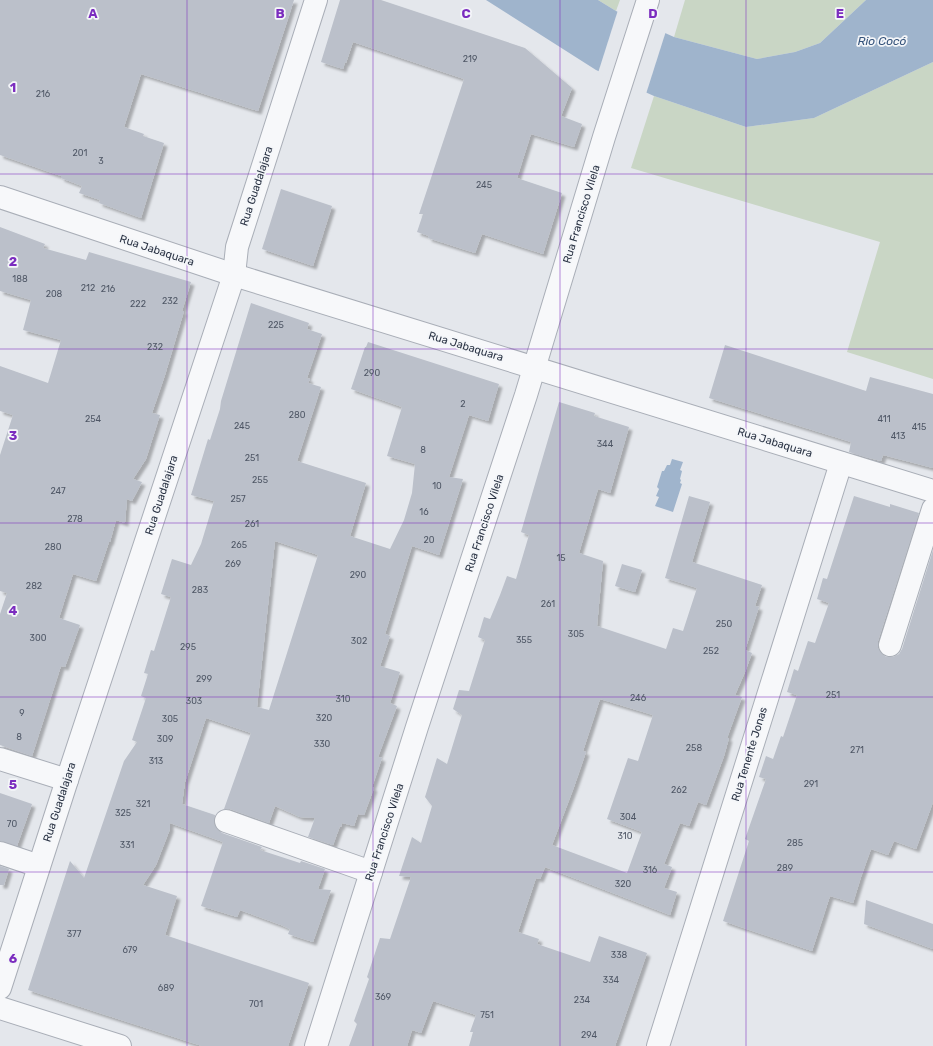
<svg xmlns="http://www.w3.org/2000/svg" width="933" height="1046" viewBox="0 0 933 1046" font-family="Rubik,sans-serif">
<defs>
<filter id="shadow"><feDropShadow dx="3.5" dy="3.5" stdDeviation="1" flood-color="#0004"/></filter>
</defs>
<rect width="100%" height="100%" fill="#e4e7ec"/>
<!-- green -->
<g fill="#c9d6c5">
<path d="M598 0H620L616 11Z"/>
<path d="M685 0H866L820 43 795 52 757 59 674 37Z"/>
<path d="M933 62V379L847 352 880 242 631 168 654 96 746 127 814 118Z"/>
</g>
<!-- water -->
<g fill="#9fb4cc">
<path d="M486 0H598L616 11 674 37 757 59 795 52 820 43 866 0H933V62L814 118 746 127 654 96 596 70Z"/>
<path d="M672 459 683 462 680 470 682 471 680 479 681 480 680 483 682 484 673 512 655 506 659 497 656 496 659 489 657 487 662 471H664L667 465H670Z"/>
</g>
<!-- pier -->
<path fill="#e4e7ec" d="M618 10 666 31 646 94 598 73Z"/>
<!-- building -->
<g fill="#bbc0ca" fill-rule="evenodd" filter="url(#shadow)">
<path d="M0 0H294L258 111 141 74 124 127 144 134 143 136 164 143 141 218 99 203 100 200 79 193 82 186 61 178V176L0 155Z"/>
<path d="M340 0H381L525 48 572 88 561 116 582 124 574 147 531 134 517 178 562 193 543 254 482 234 475 253 428 238 429 236 417 232 423 214H419L464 79 353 42 346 63 345 62 343 69 321 62Z"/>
<path d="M281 189 332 206 313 266 262 249Z"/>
<path d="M0 227 45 244 43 248 86 260 89 252 191 282 182 311H184L165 375 152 413 160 415 146 459 133 479 142 482 132 501 127 499 125 523 116 520 110 542H109L96 581 73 574 59 618 80 625 65 667 61 666 32 756 0 745V614L7 593 0 591V455L13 415 0 411V366L48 383 61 340 23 330 31 300 0 291Z"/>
<path d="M251 303 309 323 307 329 322 334 307 378 310 379 308 383 321 387 297 461 366 483 350 536 390 549 404 520 412 493 415 464 387 456 402 407 351 389 365 347H366L368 342 499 384 488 421 469 415 449 477 463 479 439 555 412 546 385 634 390 636 380 666 400 672 390 703 397 706 378 757 382 758 372 787 374 788 364 815 358 814 354 826 342 823 341 827 340 826 333 845 308 837 315 818 300 817 275 806 269 823 230 809H224L251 733 206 718 185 782 182 804 215 815 214 824 217 829 222 833 262 847 260 850 300 863 301 861 325 869 318 889 331 890 313 942 288 934 290 929 281 925 240 910 237 917 201 906 223 842 170 823V829L156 865 143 885 177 896 165 935 309 983 288 1046H202L28 990 70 861 84 878 124 761 137 742 132 740 146 698 141 696 148 674 144 673 151 650 154 651 171 597 161 594 172 559 191 565 201 544 214 501 191 495 208 439 210 440 220 409 221 401ZM275 541 318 555 269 710 257 707Z"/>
<path d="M725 345 866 391 870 377 933 394V468L883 455 881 461 865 457 849 452 851 442 709 398Z"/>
<path d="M559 402 595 413 594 416 629 427 610 493 598 489 579 553 603 561 597 626 666 649 673 628 683 631 697 588 665 578 689 496 710 502 692 562 762 585 755 606 759 607 745 650 752 653 745 672 735 695 742 697 727 738H729L724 756 706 805 698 802 689 826 680 823 664 864 672 867 664 888 677 892 670 915 545 867 540 879 536 878 518 932 539 939 537 944 590 962 599 936 647 953 615 1046H469L473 1032H470L476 1015 433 1001 421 1033 412 1030 407 1046H349L357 1024 354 1021 369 979 367 977 380 938 390 939 411 877 399 876 412 837 421 843 432 806 425 797 437 758 447 764 462 715 453 709 459 690 469 691 485 640 478 637 484 617 490 619 500 595 507 576 516 579 529 535 521 532ZM600 699 653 715 638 761 628 758 607 819 642 832 627 873 552 845 574 787 586 752 583 751Z"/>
<path d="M854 496 890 507V504L919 513 878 641V648L881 653 886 657H893L899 654 902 649 933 550V802L916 849 894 841 888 855 871 849 861 877 853 903 830 896 812 951 723 921 749 841 745 839 766 779 759 777 766 756 773 759 781 736 783 737 797 695 787 692 794 669 798 671 808 641 815 643 829 603 817 599 823 578 827 579Z"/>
<path d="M622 564 642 570 635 592 615 586Z"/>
<path d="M0 793 32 804 17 846 0 841Z"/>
<path d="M0 866 9 869 4 885H0Z"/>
<path d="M866 900 933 924V949L864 924Z"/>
</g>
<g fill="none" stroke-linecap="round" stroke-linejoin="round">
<!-- minor casing -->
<g stroke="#a9aeb7" stroke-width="24">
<g id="minor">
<path d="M0 197 234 275 933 491"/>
<path d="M890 645 933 509"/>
<path d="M0 759 67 780"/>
<path d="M226 821 371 872"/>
<path d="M0 853 39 866"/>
<path d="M0 988 67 780 234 275 237 247 316 0"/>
<path d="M0 1008 120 1046"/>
<path d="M316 1046 417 727 526 395 604 137 648 0"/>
<path d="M658 1046 841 463"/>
</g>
</g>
<!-- minor -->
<use href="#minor" stroke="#f7f8fa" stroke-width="22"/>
</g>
<!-- grid -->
<path fill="none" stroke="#7b2cbf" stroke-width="1" stroke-opacity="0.55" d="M187 0V1046M373 0V1046M560 0V1046M746 0V1046M0 174H933M0 349H933M0 523H933M0 697H933M0 872H933"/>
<g text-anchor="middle" stroke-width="3.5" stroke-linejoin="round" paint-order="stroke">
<!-- number labels -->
<g font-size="9" fill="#4f5766">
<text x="470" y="62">219</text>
<text x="43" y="97">216</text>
<text x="80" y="156">201</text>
<text x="101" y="164">3</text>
<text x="484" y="188">245</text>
<text x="20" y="282">188</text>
<text x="88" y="291">212</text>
<text x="108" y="292">216</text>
<text x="54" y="297">208</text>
<text x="170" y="304">232</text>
<text x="138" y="307">222</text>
<text x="276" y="328">225</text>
<text x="155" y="350">232</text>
<text x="372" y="376">290</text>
<text x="463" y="407">2</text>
<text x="297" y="418">280</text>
<text x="93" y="422">254</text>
<text x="884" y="422">411</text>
<text x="242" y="429">245</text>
<text x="919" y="430">415</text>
<text x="898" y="439">413</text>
<text x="605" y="447">344</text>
<text x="423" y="453">8</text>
<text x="252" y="461">251</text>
<text x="260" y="483">255</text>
<text x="437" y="489">10</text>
<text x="58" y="494">247</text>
<text x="238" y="502">257</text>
<text x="424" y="515">16</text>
<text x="75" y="522">278</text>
<text x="252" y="527">261</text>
<text x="429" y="543">20</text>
<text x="239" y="548">265</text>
<text x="53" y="550">280</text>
<text x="561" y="561">15</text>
<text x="233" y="567">269</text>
<text x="358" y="578">290</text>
<text x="34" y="589">282</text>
<text x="200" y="593">283</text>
<text x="548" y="607">261</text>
<text x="724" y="627">250</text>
<text x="576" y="637">305</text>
<text x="38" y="641">300</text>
<text x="524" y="643">355</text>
<text x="359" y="644">302</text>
<text x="188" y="650">295</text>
<text x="711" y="654">252</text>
<text x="204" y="682">299</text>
<text x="833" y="698">251</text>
<text x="638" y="701">246</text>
<text x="343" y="702">310</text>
<text x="194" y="704">303</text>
<text x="22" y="716">9</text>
<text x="324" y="721">320</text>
<text x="170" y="722">305</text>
<text x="19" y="740">8</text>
<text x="165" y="742">309</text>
<text x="322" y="747">330</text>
<text x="694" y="751">258</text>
<text x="857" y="753">271</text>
<text x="156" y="764">313</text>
<text x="811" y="787">291</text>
<text x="679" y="793">262</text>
<text x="143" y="807">321</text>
<text x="123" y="816">325</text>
<text x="628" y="820">304</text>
<text x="12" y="827">70</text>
<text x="625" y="839">310</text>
<text x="795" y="846">285</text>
<text x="127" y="848">331</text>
<text x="785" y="871">289</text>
<text x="650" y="873">316</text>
<text x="623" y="887">320</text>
<text x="74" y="937">377</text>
<text x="130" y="953">679</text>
<text x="619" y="958">338</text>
<text x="611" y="983">334</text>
<text x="166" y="991">689</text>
<text x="383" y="1000">369</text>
<text x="582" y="1003">234</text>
<text x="256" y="1007">701</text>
<text x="487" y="1018">751</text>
<text x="589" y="1038">294</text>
</g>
<!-- street labels -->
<g font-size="11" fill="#2b3445" stroke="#f4f6f9">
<text transform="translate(256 186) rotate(-72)" y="4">Rua Guadalajara</text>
<text transform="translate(581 214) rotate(-73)" y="4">Rua Francisco Vilela</text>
<text transform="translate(157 250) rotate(18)" y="4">Rua Jabaquara</text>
<text transform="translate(466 346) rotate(17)" y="4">Rua Jabaquara</text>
<text transform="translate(775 442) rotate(17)" y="4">Rua Jabaquara</text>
<text transform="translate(161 495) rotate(-72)" y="4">Rua Guadalajara</text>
<text transform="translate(484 523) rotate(-72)" y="4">Rua Francisco Vilela</text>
<text transform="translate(749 754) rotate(-73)" y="4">Rua Tenente Jonas</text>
<text transform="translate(59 802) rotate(-72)" y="4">Rua Guadalajara</text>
<text transform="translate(384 832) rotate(-72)" y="4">Rua Francisco Vilela</text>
</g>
<!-- water labels -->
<g font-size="12" font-style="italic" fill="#34527a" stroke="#f4f6f9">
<text x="882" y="45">Rio Cocó</text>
</g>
</g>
<g font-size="13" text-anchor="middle" font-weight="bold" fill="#7b2cbf" stroke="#f4f6f9" stroke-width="3.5" stroke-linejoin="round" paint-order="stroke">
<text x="93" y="18">A</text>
<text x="280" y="18">B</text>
<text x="466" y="18">C</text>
<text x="653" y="18">D</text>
<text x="840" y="18">E</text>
<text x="13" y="92">1</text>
<text x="13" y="266">2</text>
<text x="13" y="440">3</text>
<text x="13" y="615">4</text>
<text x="13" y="789">5</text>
<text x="13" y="963">6</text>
</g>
</svg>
